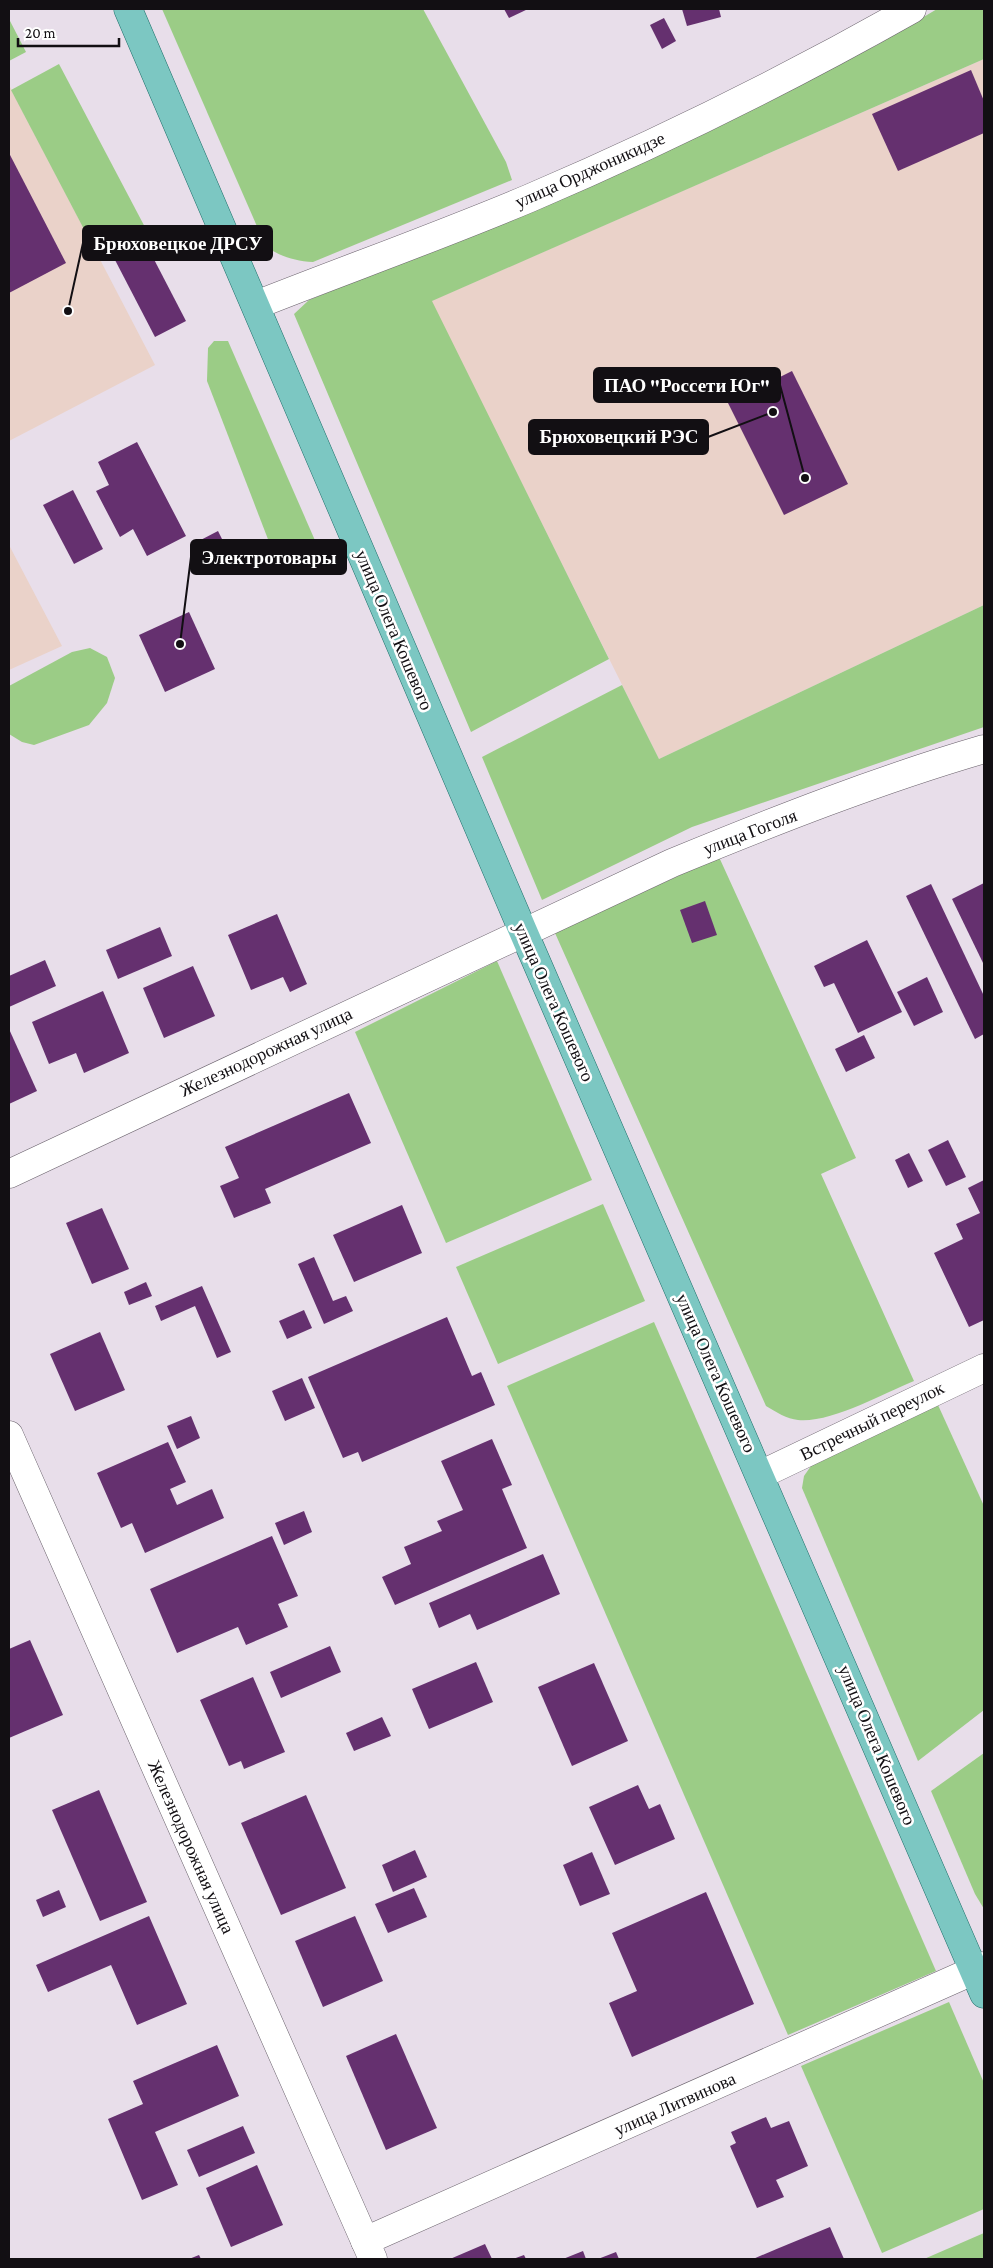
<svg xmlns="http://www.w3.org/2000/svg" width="993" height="2268" viewBox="0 0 993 2268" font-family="'Crimson Pro',serif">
<rect width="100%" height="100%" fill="#e8deea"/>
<!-- industrial -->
<g fill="#ead2c9">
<path d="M984 59V605L659 759 431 301Z"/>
<path d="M9 85 155 365 9 441Z"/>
<path d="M9 545 62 646 9 670Z"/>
</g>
<!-- green -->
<g fill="#9bcc86">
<path d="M162 9H423L506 162 512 180 313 262C295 261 282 257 266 247Z"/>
<path d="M937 9H984V59L432 301 609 659 471 732 294 314 309 300 631 168 877 45Z"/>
<path d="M9 19 26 52 9 61Z"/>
<path d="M59 64 147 231 98 256 11 90Z"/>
<path d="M214 341H228L317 545 298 563 284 566 276 560 207 381 208 348Z"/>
<path d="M984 605V727L692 827 542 900 482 757 622 685 659 759Z"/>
<path d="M90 648 107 657 115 678 107 703 89 725 34 745 22 742 9 734V686L72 652Z"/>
<path d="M719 857 856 1158 821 1174 914 1381C882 1394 832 1423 798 1420 787 1419 776 1412 766 1406L555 933Z"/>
<path d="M497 961 592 1180 446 1243 355 1032Z"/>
<path d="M603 1204 645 1301 498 1364 456 1267Z"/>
<path d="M654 1322 936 1971 788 2035 507 1386Z"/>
<path d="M938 1405 984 1506V1710L918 1761 802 1488 804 1476 811 1466Z"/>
<path d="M984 1753V1909L975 1894 931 1791Z"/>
<path d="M949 2002 984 2083V2209L882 2253 801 2066Z"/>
<path d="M984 2233V2259H924Z"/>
</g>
<!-- building -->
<g fill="#65306f">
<path d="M504 9H528L509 18Z"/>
<path d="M682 9H719L721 17 687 26Z"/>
<path d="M664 18 676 41 662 49 650 25Z"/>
<path d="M971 70 984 101V133L898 171 872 114Z"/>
<path d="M9 153 66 263 9 293Z"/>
<path d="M146 244 186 321 155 337 115 260Z"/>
<path d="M792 371 848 484 784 515 728 403Z"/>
<path d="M137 442 186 536 147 556 133 529 120 537 96 491 109 485 98 462Z"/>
<path d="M73 490 103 549 74 564 43 505Z"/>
<path d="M218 531 226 547 199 561 191 545Z"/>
<path d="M189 612 215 669 165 692 139 635Z"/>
<path d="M984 883V965L952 899Z"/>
<path d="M931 884 984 996V1034L975 1039 906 896Z"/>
<path d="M705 901 717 935 692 943 680 910Z"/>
<path d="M277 914 307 984 290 992 283 977 251 990 228 935Z"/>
<path d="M160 927 172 956 118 979 106 950Z"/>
<path d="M867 940 902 1012 858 1033 834 983 824 987 814 966Z"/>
<path d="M45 960 56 986 9 1007V976Z"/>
<path d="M193 966 215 1016 164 1038 143 988Z"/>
<path d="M927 977 943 1012 914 1026 897 992Z"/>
<path d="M103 991 129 1053 84 1073 76 1053 49 1064 32 1022Z"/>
<path d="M9 1029 37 1091 9 1104Z"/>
<path d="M864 1035 875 1058 846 1072 835 1049Z"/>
<path d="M349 1093 371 1143 265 1189 271 1203 234 1218 220 1186 239 1178 225 1147Z"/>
<path d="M948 1140 966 1177 946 1186 928 1150Z"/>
<path d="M909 1153 923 1181 908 1188 895 1160Z"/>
<path d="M984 1180V1320L969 1327 934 1253 963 1239 956 1224 980 1213 968 1188Z"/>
<path d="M402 1205 422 1253 354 1282 333 1235Z"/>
<path d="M102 1208 129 1269 92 1284 66 1223Z"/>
<path d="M314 1257 333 1301 346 1296 353 1311 324 1324 298 1264Z"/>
<path d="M146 1282 152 1296 129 1305 124 1292Z"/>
<path d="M202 1286 231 1352 217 1358 195 1306 161 1321 155 1306Z"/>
<path d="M304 1310 312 1328 287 1339 279 1321Z"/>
<path d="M447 1317 472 1376 481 1372 495 1405 362 1462 358 1452 343 1458 308 1377Z"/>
<path d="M100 1332 125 1390 75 1411 50 1354Z"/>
<path d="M302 1378 315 1408 285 1421 272 1391Z"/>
<path d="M191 1416 200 1438 177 1449 167 1426Z"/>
<path d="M492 1439 512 1485 502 1489 527 1548 395 1605 382 1577 411 1564 404 1547 442 1531 437 1521 463 1510 441 1461Z"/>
<path d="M168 1442 186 1482 170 1489 177 1505 212 1489 224 1518 145 1553 132 1523 121 1528 97 1473Z"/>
<path d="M304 1511 312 1532 284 1545 275 1523Z"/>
<path d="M272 1536 298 1596 278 1604 288 1627 246 1645 238 1627 177 1653 150 1589Z"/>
<path d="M543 1554 560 1594 477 1630 470 1614 439 1628 429 1603Z"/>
<path d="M30 1640 63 1715 9 1738V1649Z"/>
<path d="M330 1646 341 1672 281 1698 270 1672Z"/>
<path d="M476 1662 493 1702 429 1729 412 1689Z"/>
<path d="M594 1663 628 1741 572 1766 538 1687Z"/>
<path d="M253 1677 285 1752 244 1769 241 1761 229 1766 200 1700Z"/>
<path d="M382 1717 391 1736 354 1751 346 1733Z"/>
<path d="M638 1785 649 1809 660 1804 675 1839 615 1865 589 1807Z"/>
<path d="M99 1790 147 1902 100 1921 52 1810Z"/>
<path d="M306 1795 346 1888 281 1915 241 1823Z"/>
<path d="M415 1850 427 1877 393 1892 382 1865Z"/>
<path d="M592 1852 610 1894 580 1906 563 1865Z"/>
<path d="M414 1888 427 1917 388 1933 375 1904Z"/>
<path d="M59 1890 66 1907 43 1917 36 1900Z"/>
<path d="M706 1892 754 2004 632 2057 609 2003 637 1991 612 1933Z"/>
<path d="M149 1916 187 2004 137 2025 111 1965 48 1992 36 1965Z"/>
<path d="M355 1916 383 1981 323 2007 295 1941Z"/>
<path d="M396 2034 437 2128 386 2150 346 2056Z"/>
<path d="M217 2045 239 2096 155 2132 178 2185 142 2200 108 2119 143 2104 133 2081Z"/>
<path d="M766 2117 771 2128 789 2121 808 2166 776 2180 784 2197 757 2208 730 2146 736 2143 731 2132Z"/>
<path d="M243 2126 255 2153 199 2177 187 2150Z"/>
<path d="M257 2165 283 2225 231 2247 206 2188Z"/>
<path d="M830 2227 844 2259H753L779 2248Z"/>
<path d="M485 2244 492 2259H450Z"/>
<path d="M583 2251 586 2259H563Z"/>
<path d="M616 2252 619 2259H598Z"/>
<path d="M199 2255 201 2259H189Z"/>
<path d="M524 2255 526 2259H513Z"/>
</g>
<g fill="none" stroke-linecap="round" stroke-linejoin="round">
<!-- minor casing -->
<g stroke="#6a626c" stroke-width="29">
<g id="minor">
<path d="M256 305C347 269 440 236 530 198 661 142 788 79 912 9"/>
<path d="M9 1174 672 863C774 821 878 780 984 749"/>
<path d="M9 1435 373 2259"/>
<path d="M760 1475 984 1368"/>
<path d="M365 2241 984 1966"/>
</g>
</g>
<!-- major casing -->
<g stroke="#1e6f6a" stroke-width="29">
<path id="major" d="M128 9 523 931 984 1994"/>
</g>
<!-- minor -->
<use href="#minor" stroke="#fff" stroke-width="28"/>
<!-- major -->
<use href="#major" stroke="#7cc7c2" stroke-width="28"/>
</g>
<g text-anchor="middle" stroke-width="5" stroke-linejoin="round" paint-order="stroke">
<!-- street labels -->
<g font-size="18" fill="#120f13" stroke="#fff">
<text transform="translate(590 170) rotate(-24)" y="6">улица Орджоникидзе</text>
<text transform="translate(394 630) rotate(67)" y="6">улица Олега Кошевого</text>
<text transform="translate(750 832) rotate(-21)" y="6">улица Гоголя</text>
<text transform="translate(554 1002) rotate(66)" y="6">улица Олега Кошевого</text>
<text transform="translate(266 1052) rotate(-25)" y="6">Железнодорожная улица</text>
<text transform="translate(716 1373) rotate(66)" y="6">улица Олега Кошевого</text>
<text transform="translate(872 1421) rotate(-26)" y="6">Встречный переулок</text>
<text transform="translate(877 1745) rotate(67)" y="6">улица Олега Кошевого</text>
<text transform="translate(191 1847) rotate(66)" y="6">Железнодорожная улица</text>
<text transform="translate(675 2104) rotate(-24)" y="6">улица Литвинова</text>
</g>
</g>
<!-- callouts -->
<path fill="none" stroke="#120f13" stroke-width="2" d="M68 311L83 243M805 478L780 385M773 412L708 437M180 644L191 557"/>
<g fill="#120f13" stroke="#fff" stroke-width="2">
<circle cx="68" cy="311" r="5"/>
<circle cx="805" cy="478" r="5"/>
<circle cx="773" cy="412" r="5"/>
<circle cx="180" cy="644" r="5"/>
</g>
<g fill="#120f13" stroke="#120f13" stroke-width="2">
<rect x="83" y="226" width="189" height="34" rx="5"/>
<rect x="594" y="368" width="186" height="34" rx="5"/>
<rect x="529" y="420" width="179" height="34" rx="5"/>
<rect x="191" y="540" width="155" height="34" rx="5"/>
</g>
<g font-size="19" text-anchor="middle" font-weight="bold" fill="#fff">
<text x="178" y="250">Брюховецкое ДРСУ</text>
<text x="687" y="392">ПАО "Россети Юг"</text>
<text x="619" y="443">Брюховецкий РЭС</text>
<text x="269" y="564">Электротовары</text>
</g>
<!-- border -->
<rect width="993" height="2268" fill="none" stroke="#120f13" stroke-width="20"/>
<!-- scale -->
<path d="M18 38v8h101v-8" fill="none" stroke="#120f13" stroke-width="2.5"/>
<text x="25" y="38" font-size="15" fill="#120f13" stroke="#ffffff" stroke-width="4" paint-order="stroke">20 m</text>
</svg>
